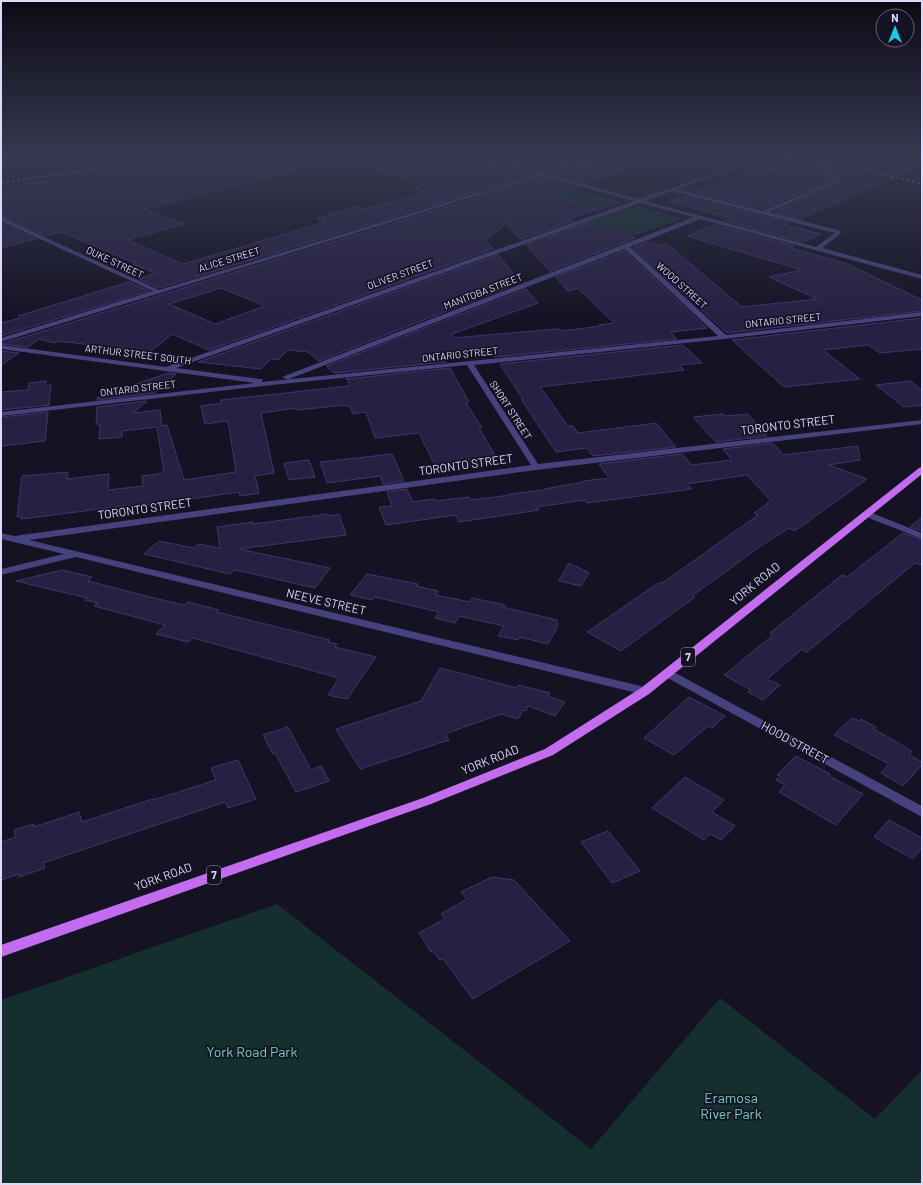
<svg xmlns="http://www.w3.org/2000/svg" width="923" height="1185" viewBox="0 0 923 1185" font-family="Barlow,sans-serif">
<rect width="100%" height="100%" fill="#151224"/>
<!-- green -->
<g fill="#152e2e">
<path d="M572 189 621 202 601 210 552 196Z"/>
<path d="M638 206 683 219 635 236 584 223 631 207Z"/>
<path d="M277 904 591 1149 720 998 875 1119 922 1070V1184H1V1000Z"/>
</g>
<!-- building -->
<g fill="#282043" stroke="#41346d" fill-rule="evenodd">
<path d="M205 156H328V162L144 209 184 224 127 240 183 264 326 222 317 218 357 207 365 209 426 192 413 188 424 185 347 161 348 156H415L416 164 447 158 473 165 485 162 531 175 159 288 139 279 156 273 133 264 135 263 62 232 46 236 1 216V188Z"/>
<path d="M507 156H589L541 171 496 159Z"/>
<path d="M604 156H654L655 160 584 183 551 174Z"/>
<path d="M795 156H873L920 166 800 219 774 212 840 183V180L833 173 768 166Z"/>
<path d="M757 170 829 177 832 180 763 209 696 192Z"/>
<path d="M541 178 573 186 549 195 598 209 567 219 573 221 521 239 506 223 486 240 493 249 209 350 172 334 150 352 59 341 54 343 39 339 28 347 1 344ZM221 288 265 306 215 324 169 304Z"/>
<path d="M686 196 790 223 785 225 821 234 803 242 725 221 732 218 670 202Z"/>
<path d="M1 223 36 239 1 248Z"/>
<path d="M585 224 635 238 550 271 526 245Z"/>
<path d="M715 225 794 246 790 248 845 263 922 300V311L727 333 633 248 647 242 663 246 667 244 742 307 817 299 769 277 802 270 687 236Z"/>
<path d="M625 251 707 328 670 332 677 339 495 357 491 351H488L442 356 446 362 334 373 326 366 526 289 538 303 452 334 453 338 556 329H560L562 331 601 326 599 325 614 323 578 288 568 291 556 277Z"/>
<path d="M498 255 521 282 319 361 308 352 288 350 278 360 271 359 261 369 198 362Z"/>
<path d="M129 282 149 291 1 336V323L20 318 18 316Z"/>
<path d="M922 318V349L880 353 868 345 823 350 860 379 784 387 732 340Z"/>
<path d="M683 345 702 363 679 365 684 370 540 387 568 426H573L578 433 656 423 676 447 593 456 587 448 556 452 521 399H523L500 364Z"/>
<path d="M1 351 19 353 1 365Z"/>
<path d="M450 368 469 402 466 403 482 428H479L499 462 437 469 419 433 375 438 366 412 353 414 350 406 347 407 346 405 297 410V408L261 413 274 473 255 476 259 493 240 496 239 492 135 507V505L124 506 21 519V516L17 517 22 476 68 472 67 479 109 474 108 490 143 486 142 476 164 473 157 427 122 431V437L99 439 100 424H96L97 407 147 401 133 413 160 410 162 426 167 425 184 480 236 472 228 421 205 424 201 406 221 403V400L349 386 348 379H346Z"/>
<path d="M168 373 176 374 155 393 97 400V398Z"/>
<path d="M46 381V386L51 385 49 405 1 410V392L28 390 29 383Z"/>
<path d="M910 381 922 390V405L904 407 876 385Z"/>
<path d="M48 412 45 441 1 446V417Z"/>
<path d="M723 414 726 416 748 414 767 436 716 442 693 417Z"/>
<path d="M773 443 783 455 858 446 860 460 829 465 867 479 795 531 789 528 761 546 692 596 695 597 621 651 587 632 657 584 664 582 758 515 754 513 771 501 747 475 687 484 692 489 587 503 585 500 537 507 539 510 459 522 456 515 386 525 379 507 392 506 387 492 407 489 413 502 434 499 435 501 469 497 471 500 510 495V494L544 490V489L584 482 583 481 609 478 599 464 682 454 692 465 732 460 723 449Z"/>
<path d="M392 454 404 481 383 484 380 476 327 483 320 462Z"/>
<path d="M309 460 315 477 289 480 284 463Z"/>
<path d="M328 514 329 516 339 514 346 535 239 549 330 568 315 588 236 570H234L230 574 144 554 159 541 194 548 198 544 220 548 217 527 253 522V524Z"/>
<path d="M922 517V531L910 527Z"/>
<path d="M903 533 922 540V565L915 563 807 652 802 649 767 679 780 685 763 700 748 692 751 690 724 675 773 635 770 633 842 575 847 577Z"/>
<path d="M569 563 589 573 581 586 559 581Z"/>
<path d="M62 570 92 577 88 581 154 598 184 605 188 602 219 610 217 612 330 640 328 642 337 644 335 647 376 657 347 699 328 695 339 678 193 638 188 642 156 634 165 625 94 606 98 603 85 600 87 598 16 581Z"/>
<path d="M367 574 418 584 416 586 438 591 436 595 470 602 472 598 505 605 503 607 557 620V628L548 644 519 637 518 640 498 636 504 626 459 616 455 623 435 618 439 612 375 597 372 600 350 595Z"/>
<path d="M440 668 517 688 518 685 550 693 548 696 565 702 555 716 528 706 526 711 523 710 518 719 501 714 445 734 449 740 360 769 336 729 421 701Z"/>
<path d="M689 697 725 716 712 728 708 726 674 755 644 738Z"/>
<path d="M852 718 859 721 861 719 876 727 874 729 912 751 909 755 922 762V765L903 786 881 773 889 764 834 735Z"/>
<path d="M288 727 311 770 321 766 329 781 296 792 275 753 273 754 263 735Z"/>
<path d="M796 756 830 774 829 776 863 794 836 825 779 792 785 785 776 780 780 776 777 775Z"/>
<path d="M238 760 256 799 228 808 225 802 43 863 45 868 19 877V874L1 880V842L16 837 14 830 34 824V827L79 812 82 822 153 799V800L216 780 211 768Z"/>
<path d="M685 777 724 800 712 812 735 826 721 840 710 834 704 840 652 808Z"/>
<path d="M889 820 922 838V848L913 859 874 837Z"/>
<path d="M608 831 640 871 612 883 581 842Z"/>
<path d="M492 877 514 880 570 941 473 999 443 959 440 960 432 951 431 952 419 933 445 919 441 914 467 899 461 892Z"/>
</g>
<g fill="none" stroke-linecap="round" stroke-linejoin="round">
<!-- street -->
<g fill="#46427e" fill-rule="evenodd">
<path d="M470 156H479L541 173 595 156H603L546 174 639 199 738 165 833 174 839 180V182L769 212 841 231V233L822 248 922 275V279L700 219 630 247 726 335 922 312V316L724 339 474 365 538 464 922 420V424L536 470 29 540 649 688 651 691 649 694 645 695 76 557 1 575V569L64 554 1 539V533L14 536 531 465 467 365 272 385 1 416V412L255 383 1 349V345L166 367 634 201 541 176 1 342V338L153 291 1 221V217L159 290 536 175ZM738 167 830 176 834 181 763 211 677 189ZM672 191 835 233 816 247 645 201ZM640 203 694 217 282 377 286 379H289L625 249 718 336 262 382V379H259L176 368Z"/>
<path d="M867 511 922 533V539L864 516 862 514Z"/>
<path d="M668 669 922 806V817L664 676 662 673 664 670Z"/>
</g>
<!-- primary -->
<path fill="#c36cef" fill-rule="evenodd" d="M922 467V474L649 694 553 755 431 804 1 957V945L423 798 545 749 641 688 919 468Z"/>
<!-- rail -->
<g stroke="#1acae6" stroke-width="1.5" stroke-dasharray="3 2.5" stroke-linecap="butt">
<path d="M766 156 857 168 922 184"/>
<path d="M1 183 177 156"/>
</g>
</g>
<!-- sky -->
<linearGradient id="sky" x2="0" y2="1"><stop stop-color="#0c0a14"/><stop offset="0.48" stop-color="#353950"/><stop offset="1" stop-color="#353950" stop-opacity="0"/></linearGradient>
<rect width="923" height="322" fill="url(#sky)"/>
<g text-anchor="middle" stroke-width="3.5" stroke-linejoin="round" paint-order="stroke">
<!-- far-street labels -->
<g font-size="10" fill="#ded9fb" stroke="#151224">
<text transform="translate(229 259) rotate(-17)" y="4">ALICE STREET</text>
<text transform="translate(115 262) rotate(25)" y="4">DUKE STREET</text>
<text transform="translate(400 274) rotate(-20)" y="4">OLIVER STREET</text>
<text transform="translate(682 285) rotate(42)" y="4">WOOD STREET</text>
<text transform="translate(483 291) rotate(-21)" y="4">MANITOBA STREET</text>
<text transform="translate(783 320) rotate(-6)" y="4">ONTARIO STREET</text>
<text transform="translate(138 354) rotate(7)" y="4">ARTHUR STREET SOUTH</text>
<text transform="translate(460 354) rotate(-6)" y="4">ONTARIO STREET</text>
<text transform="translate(138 388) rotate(-7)" y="4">ONTARIO STREET</text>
<text transform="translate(511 410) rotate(57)" y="4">SHORT STREET</text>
</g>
<!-- shield labels -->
<g fill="#151224" stroke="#a29dba" stroke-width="1">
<rect x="681" y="648" width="14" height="18" rx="3"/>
<rect x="207" y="866" width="14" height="18" rx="3"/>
</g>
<g font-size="11" font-weight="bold" fill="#ded9fb">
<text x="688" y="661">7</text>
<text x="214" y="879">7</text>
</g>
<!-- street labels -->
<g font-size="12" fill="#ded9fb" stroke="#151224">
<text transform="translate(788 425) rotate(-7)" y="4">TORONTO STREET</text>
<text transform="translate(466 465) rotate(-8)" y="4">TORONTO STREET</text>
<text transform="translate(145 509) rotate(-8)" y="4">TORONTO STREET</text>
<text transform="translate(755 584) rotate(-39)" y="4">YORK ROAD</text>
<text transform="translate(326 602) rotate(13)" y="4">NEEVE STREET</text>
<text transform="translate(795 743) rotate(29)" y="4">HOOD STREET</text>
<text transform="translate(490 760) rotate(-22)" y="4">YORK ROAD</text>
<text transform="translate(163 877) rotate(-20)" y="4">YORK ROAD</text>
</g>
<!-- near-park labels -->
<g font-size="14" fill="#6cd4be" stroke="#151224">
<text x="252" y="1057">York Road Park</text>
<text x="731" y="1103">Eramosa<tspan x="731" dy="16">River Park</tspan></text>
</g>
</g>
<!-- border -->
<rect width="923" height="1185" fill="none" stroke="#ded9fb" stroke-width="4"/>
<!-- north arrow -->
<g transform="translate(895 28)"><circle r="19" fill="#151224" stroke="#65627a"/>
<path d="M0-3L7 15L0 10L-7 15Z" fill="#1acae6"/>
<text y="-6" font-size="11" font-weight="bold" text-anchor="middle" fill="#ded9fb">N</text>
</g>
</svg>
